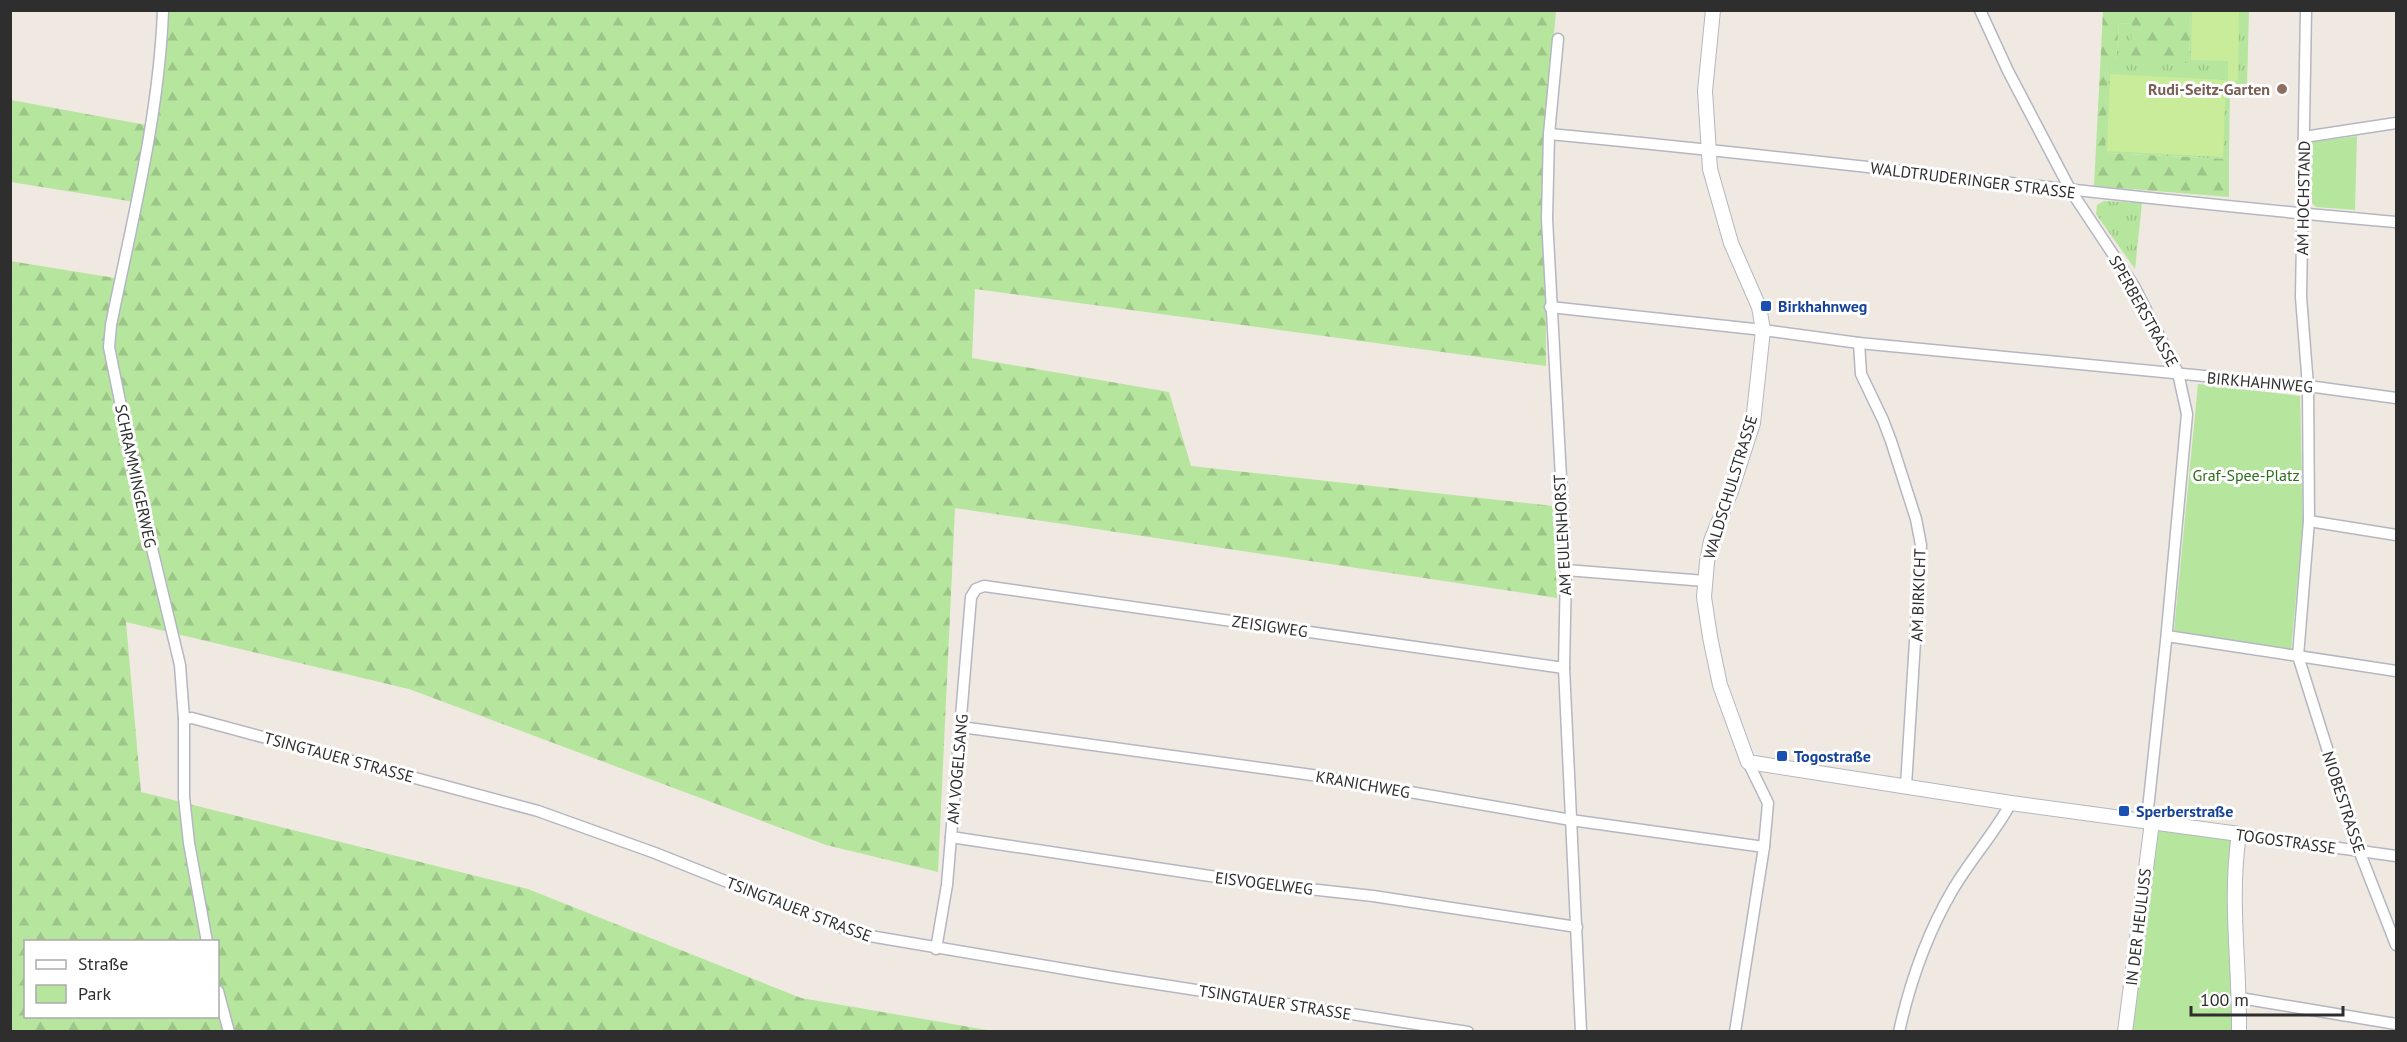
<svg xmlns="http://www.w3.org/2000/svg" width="2407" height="1042" viewBox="0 0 2407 1042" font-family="'PT Sans',sans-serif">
<defs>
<pattern id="grass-tufts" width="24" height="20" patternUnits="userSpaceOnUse" patternTransform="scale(1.5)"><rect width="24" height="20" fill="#b6e59e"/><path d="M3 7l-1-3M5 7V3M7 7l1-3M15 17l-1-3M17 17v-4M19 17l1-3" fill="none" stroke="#9dc588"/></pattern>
<pattern id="forest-firs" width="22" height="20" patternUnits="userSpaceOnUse" patternTransform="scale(1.5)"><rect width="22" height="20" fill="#b6e59e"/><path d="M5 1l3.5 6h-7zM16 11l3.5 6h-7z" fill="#9dc588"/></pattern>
</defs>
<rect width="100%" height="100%" fill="#efe9e1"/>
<!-- grass -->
<g fill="url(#grass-tufts)">
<path d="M2191 11H2249L2247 85H2230L2229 159 2104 153 2108 61H2116L2119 23 2132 24 2189 63Z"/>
<path d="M2104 201 2142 203 2135 269 2096 214 2097 205Z"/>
</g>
<!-- forest -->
<g fill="url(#forest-firs)" fill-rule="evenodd">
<path d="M157 11H1556L1545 136 1546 366 975 289 972 358 1169 392 1191 466 1553 506 1557 598 955 508 938 872 826 845 409 689 126 622 141 792 528 889 801 998 993 1031H11L10 261 115 278 125 275 141 203 11 182V100L146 125 156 50ZM26 942H218V1016H26Z"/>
<path d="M2103 11H2191L2189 63 2130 60 2132 24 2119 23 2116 61 2108 62 2105 153 2229 159V197L2094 186Z"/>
</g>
<!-- park -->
<g fill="#b6e59e">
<path d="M2357 136 2355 210 2316 207 2310 201 2312 142Z"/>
<path d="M2198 384 2300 396 2303 522 2291 651 2174 631Z"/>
<path d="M2156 830 2231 840 2230 927 2235 1031 2130 1032Z"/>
</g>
<!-- pitch -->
<g fill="#c9ec9a">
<path d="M2192 11H2239L2238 81H2228V61L2191 60Z"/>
<path d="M2110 74 2226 80 2223 157 2107 151Z"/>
</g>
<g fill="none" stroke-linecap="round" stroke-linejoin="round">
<!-- street casing -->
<g stroke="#b4b7c1" stroke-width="13">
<g id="street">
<path d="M163 10C159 117 132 221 111 325L109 347 138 490 180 665 184 719V797L189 843 207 942"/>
<path d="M1980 10 2008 71 2071 191 2134 286 2178 373 2187 414 2166 641 2148 809 2152 822"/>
<path d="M2306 10 2301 297 2308 386 2309 521 2298 656 2360 853 2396 945"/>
<path d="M1558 39 1549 134 1547 219 1566 570 1564 668 1581 1032"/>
<path d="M1549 134C1832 160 2113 198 2396 222"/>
<path d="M2304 137 2396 123"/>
<path d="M1550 307 1763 330 1859 343 2308 386 2396 398"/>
<path d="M1859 343 1861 374 1883 420 1891 441 1916 519 1921 545 1906 786"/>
<path d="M2309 521 2396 535"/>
<path d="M1566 570 1705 581"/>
<path d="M2167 636 2396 671"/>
<path d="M184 719 192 718 538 811 655 853 858 934 1112 977 1468 1032"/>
<path d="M961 727 1312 775 1571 820 1764 847"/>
<path d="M2239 834 2396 856"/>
<path d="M951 837 1263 884 1373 896 1577 927"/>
<path d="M936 949 947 885 971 597 976 589 984 586 1564 668"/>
<path d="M218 991 229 1032"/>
<path d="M2240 998 2396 1024"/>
<path d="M1735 1032 1764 847 1768 803 1748 762"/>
<path d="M1899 1032C1910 982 1927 934 1952 891 1970 860 1994 834 2011 803"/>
</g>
</g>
<!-- secondary casing -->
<g stroke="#b4b7c1" stroke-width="16">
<g id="secondary">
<path d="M1713 10 1705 91 1710 169 1731 243 1759 307 1763 330 1753 423 1731 491 1711 541 1707 562 1704 597 1710 637 1720 685 1748 762 2011 803 2239 834C2229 899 2240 967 2239 1032"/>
<path d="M2125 1032 2152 822"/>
</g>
</g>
<!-- street -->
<use href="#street" stroke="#fff" stroke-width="10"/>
<!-- secondary -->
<use href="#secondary" stroke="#fff" stroke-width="14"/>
</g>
<!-- markers -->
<circle fill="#8d6e63" stroke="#fff" stroke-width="2" cx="2282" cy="89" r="6"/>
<g fill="#1a4fb4" stroke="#fff" stroke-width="2">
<rect x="1760" y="300" width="12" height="12" rx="3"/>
<rect x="1776" y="750" width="12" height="12" rx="3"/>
<rect x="2118" y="805" width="12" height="12" rx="3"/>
</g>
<g text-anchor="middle" stroke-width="6" stroke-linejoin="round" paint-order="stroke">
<!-- education labels -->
<g font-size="16" font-weight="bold" fill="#785e54" stroke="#fff" text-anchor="end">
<text x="2270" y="95">Rudi-Seitz-Garten</text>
</g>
<!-- street labels -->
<g font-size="16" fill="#2e2e2e" stroke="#fff">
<text transform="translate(1973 180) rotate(7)" y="6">WALDTRUDERINGER STRASSE</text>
<text transform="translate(2303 198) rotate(-89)" y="6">AM HOCHSTAND</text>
<text transform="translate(2144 311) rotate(61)" y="6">SPERBERSTRASSE</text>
<text transform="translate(2260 382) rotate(5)" y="6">BIRKHAHNWEG</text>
<text transform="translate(136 476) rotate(78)" y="6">SCHRAMMINGERWEG</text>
<text transform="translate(1730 487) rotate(-73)" y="6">WALDSCHULSTRASSE</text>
<text transform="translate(1562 535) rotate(-93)" y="6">AM EULENHORST</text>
<text transform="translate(1918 595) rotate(-88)" y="6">AM BIRKICHT</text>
<text transform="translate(1270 626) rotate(8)" y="6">ZEISIGWEG</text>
<text transform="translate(339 757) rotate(15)" y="6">TSINGTAUER STRASSE</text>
<text transform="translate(957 769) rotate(-85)" y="6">AM VOGELSANG</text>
<text transform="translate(1363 784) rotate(10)" y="6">KRANICHWEG</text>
<text transform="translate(2344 802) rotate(72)" y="6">NIOBESTRASSE</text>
<text transform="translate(2286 841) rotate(8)" y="6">TOGOSTRASSE</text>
<text transform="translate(1264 883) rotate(7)" y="6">EISVOGELWEG</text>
<text transform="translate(799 909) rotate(21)" y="6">TSINGTAUER STRASSE</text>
<text transform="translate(2138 927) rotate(-83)" y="6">IN DER HEULUSS</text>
<text transform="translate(1275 1002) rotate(9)" y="6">TSINGTAUER STRASSE</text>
</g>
<!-- transit labels -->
<g font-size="16" font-weight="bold" fill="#164399" stroke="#fff" text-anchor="start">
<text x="1778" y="312">Birkhahnweg</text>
<text x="1794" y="762">Togostraße</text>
<text x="2136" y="817">Sperberstraße</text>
</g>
<!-- park labels -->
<g font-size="16" fill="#2c6e1b" stroke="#fff">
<text x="2246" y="481">Graf-Spee-Platz</text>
</g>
</g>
<!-- border -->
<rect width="2407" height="1042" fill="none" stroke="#2e2e2e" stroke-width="24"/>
<!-- legend -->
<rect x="24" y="940" width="195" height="78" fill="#ffffff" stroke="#ababab" stroke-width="1.5"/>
<rect x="36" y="960" width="30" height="9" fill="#ffffff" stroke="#ababab" stroke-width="1.5"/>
<text x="78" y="970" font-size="18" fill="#2e2e2e">Straße</text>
<rect x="36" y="985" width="30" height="18" fill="#b6e59e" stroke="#ababab" stroke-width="1.5"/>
<text x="78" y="1000" font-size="18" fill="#2e2e2e">Park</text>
<!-- scale -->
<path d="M2191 1006v9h152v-9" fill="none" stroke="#2e2e2e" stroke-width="3"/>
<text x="2200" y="1006" font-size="18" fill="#2e2e2e" stroke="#ffffff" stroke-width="4.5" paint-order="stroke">100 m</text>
</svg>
